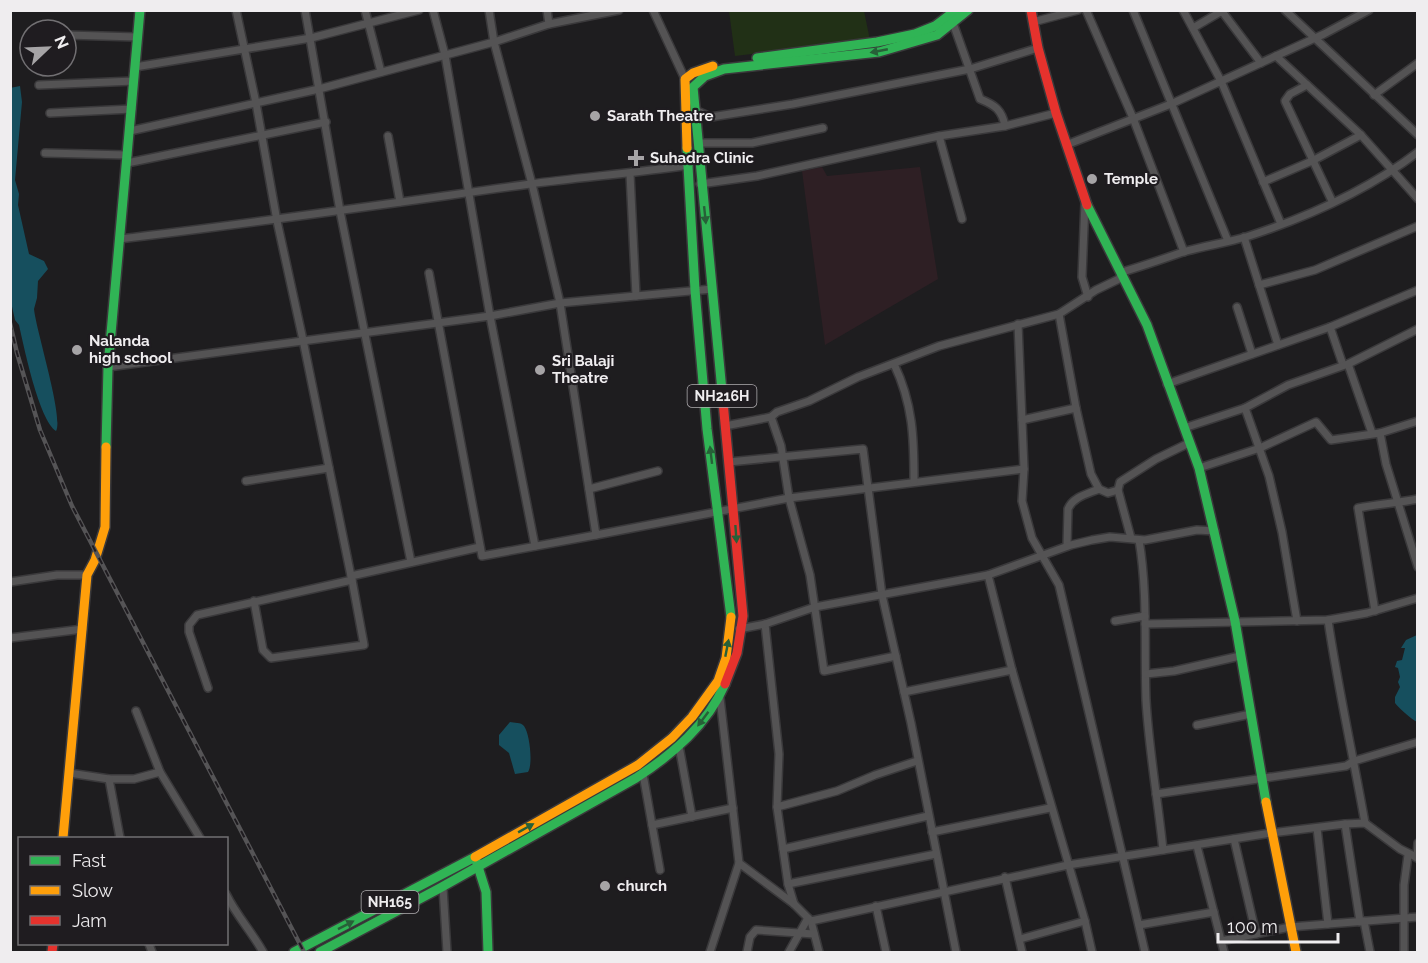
<svg xmlns="http://www.w3.org/2000/svg" width="1428" height="963" viewBox="0 0 1428 963" font-family="Raleway,sans-serif">
<rect width="100%" height="100%" fill="#1e1d1f"/>
<!-- industrial -->
<path fill="#2e1f24" d="M822 167 827 176 920 167 938 279 825 345 802 171Z"/>
<!-- green -->
<path fill="#213016" d="M729 11H864L870 40 735 56Z"/>
<!-- water -->
<g fill="#164f5e">
<path d="M20 86 22 102 15 180 19 194 18 205 29 254 44 261 48 269 38 281 37 298 34 309C36 330 64 418 56 431 39 420 24 347 19 325L15 320 11 302 10 88Z"/>
<path d="M1417 635V722C1411 719 1399 708 1395 703V697L1400 687 1398 682 1400 677 1398 668 1395 667 1397 661 1402 660 1405 648H1401L1406 640Z"/>
<path d="M510 722C514 723 521 722 524 726 530 734 533 765 528 772L515 774 509 753 499 745V735Z"/>
</g>
<g fill="none" stroke-linecap="round" stroke-linejoin="round">
<!-- street casing -->
<g stroke="#3a393b" stroke-width="10">
<g id="street">
<path d="M236 10 256 103 277 221 303 340 351 576"/>
<path d="M305 10 340 211 411 562"/>
<path d="M365 10 381 72"/>
<path d="M433 10 445 55 490 316 535 546"/>
<path d="M489 10 494 42 532 184 560 303 596 535 789 498 1024 469"/>
<path d="M547 10 549 24"/>
<path d="M653 10 685 79"/>
<path d="M1086 10 1133 118 1184 252"/>
<path d="M1133 10 1228 241"/>
<path d="M1183 10 1221 81 1281 224"/>
<path d="M1221 10 1261 63"/>
<path d="M1285 10 1418 135"/>
<path d="M1033 22 1078 10"/>
<path d="M953 23 980 99C995 105 1002 110 1005 126"/>
<path d="M1193 28 1222 11"/>
<path d="M66 35 138 37"/>
<path d="M1276 56 1361 135 1418 199"/>
<path d="M135 67 311 38 419 10"/>
<path d="M39 85 134 81"/>
<path d="M1307 85 1290 94 1285 101 1332 201"/>
<path d="M1374 95 1418 63"/>
<path d="M695 110 711 117 793 104 970 69 1038 48"/>
<path d="M50 113 132 109"/>
<path d="M130 131 319 89 494 42 549 24 619 10"/>
<path d="M388 136 400 202"/>
<path d="M939 136 962 219"/>
<path d="M698 143H752L823 128"/>
<path d="M1066 145 1171 104 1324 34 1369 10"/>
<path d="M45 153 128 155"/>
<path d="M127 163 326 122"/>
<path d="M630 174 636 296"/>
<path d="M1263 182 1312 161 1361 135"/>
<path d="M700 184 757 176 939 136 1005 126 1056 113"/>
<path d="M1085 202 1082 277 1088 297"/>
<path d="M1244 237 1278 345"/>
<path d="M119 239C256 223 393 203 530 184 583 177 636 173 689 165"/>
<path d="M429 273 482 556 596 535"/>
<path d="M1259 285 1315 270 1418 226"/>
<path d="M1237 307 1252 354"/>
<path d="M1059 314 1076 408 1091 474 1099 489 1108 493 1118 490"/>
<path d="M1018 324 1024 469 1022 501 1032 538 1059 585 1145 952"/>
<path d="M1330 327 1343 365"/>
<path d="M894 364C913 404 914 438 914 481"/>
<path d="M1348 364 1372 433"/>
<path d="M108 367 490 316 560 303 712 289"/>
<path d="M1167 384 1330 327 1418 290"/>
<path d="M771 417 781 446 789 498 810 575 824 671 896 656"/>
<path d="M1022 420 1076 408"/>
<path d="M725 426 771 417 777 412 809 401 858 377 939 346 1059 314 1096 290 1119 279 1122 272C1143 266 1163 259 1183 252 1204 246 1225 243 1246 237 1305 218 1368 190 1418 152"/>
<path d="M1184 428 1245 408"/>
<path d="M1380 433 1386 464 1418 567"/>
<path d="M729 462 863 449 882 595 911 723 956 952"/>
<path d="M1199 468 1260 448 1316 422 1331 440 1380 433 1418 421"/>
<path d="M246 481 329 468"/>
<path d="M589 489 658 471"/>
<path d="M1131 538 1118 490 1120 482 1156 459 1189 443"/>
<path d="M1139 540C1148 593 1144 647 1146 700 1149 751 1158 800 1163 850"/>
<path d="M1067 546 1068 509C1073 497 1087 494 1099 489"/>
<path d="M988 575 1012 670 1085 921 1092 952"/>
<path d="M10 582 57 575H87"/>
<path d="M254 601 263 650 271 658 364 645 352 580"/>
<path d="M1375 611 1358 508C1378 504 1398 503 1418 499"/>
<path d="M1328 620C1338 688 1353 755 1365 823"/>
<path d="M1115 621 1145 616"/>
<path d="M1297 621 1282 532 1269 476 1245 408 1288 385 1348 364 1418 329"/>
<path d="M765 624 779 754 777 807 788 884 794 904"/>
<path d="M1145 624 1328 620 1367 613 1418 598"/>
<path d="M739 629 765 624 815 607 988 575 1071 545 1092 540 1110 537 1145 540 1197 530 1215 531"/>
<path d="M10 638 83 629"/>
<path d="M1146 674 1174 671 1240 656"/>
<path d="M208 688 189 632V625L197 615 352 580 351 576 480 547"/>
<path d="M904 692 1012 670"/>
<path d="M720 698 739 863 794 904 811 921 819 952"/>
<path d="M136 711 160 772 200 838"/>
<path d="M1197 725 1251 714"/>
<path d="M679 746 692 817"/>
<path d="M69 773 109 779H134L160 772"/>
<path d="M643 774 660 870"/>
<path d="M109 779 120 838"/>
<path d="M1156 794 1346 766 1354 761 1418 742"/>
<path d="M777 807 837 791 875 775 917 761"/>
<path d="M1345 824 1360 922"/>
<path d="M652 825 733 808"/>
<path d="M1317 828 1328 924"/>
<path d="M932 832 1050 808"/>
<path d="M1234 839 1256 934"/>
<path d="M1197 846 1224 952"/>
<path d="M783 849 928 816"/>
<path d="M1417 858 1418 843"/>
<path d="M1005 877 1022 952"/>
<path d="M788 884 936 854"/>
<path d="M443 888 447 952"/>
<path d="M226 894C236 915 252 932 263 952"/>
<path d="M876 906 886 952"/>
<path d="M811 921 1068 865 1271 833 1345 824 1365 823 1400 849 1418 858"/>
<path d="M1364 921 1370 952"/>
<path d="M1139 925 1214 912"/>
<path d="M1020 939 1085 921"/>
<path d="M1221 941 1290 927 1418 917"/>
<path d="M149 944 152 952"/>
<path d="M710 952 739 863"/>
<path d="M747 952 750 937 756 930 814 934"/>
<path d="M789 952 808 918"/>
<path d="M1404 952V885L1408 855"/>
</g>
</g>
<!-- fast casing -->
<g stroke="#3a393b" stroke-width="12">
<g id="fast">
<path d="M757 58 877 42 915 34 935 26 956 10"/>
<path d="M687 148 695 290 707 429 731 617"/>
<path d="M1087 205 1147 325 1199 468 1235 621 1266 802"/>
<path d="M722 391 693 87 705 76 724 69 879 52 937 35 968 10"/>
<path d="M106 447 108 367 140 10"/>
<path d="M294 952 475 857 486 892 488 952"/>
<path d="M320 952 440 888 636 778C673 754 707 725 725 684"/>
</g>
</g>
<!-- slow casing -->
<g stroke="#3a393b" stroke-width="12">
<g id="slow">
<path d="M687 148 685 79 693 73 713 66"/>
<path d="M1266 802 1296 952"/>
<path d="M63 838 87 575 95 560 105 527 106 447"/>
<path d="M475 857 638 765 672 738 692 717 718 681 726 658 731 617"/>
</g>
</g>
<!-- jam casing -->
<g stroke="#3a393b" stroke-width="12">
<g id="jam">
<path d="M1031 10 1038 48 1056 113 1087 205"/>
<path d="M722 391 743 616 737 653 725 684"/>
<path d="M52 952 53 944"/>
</g>
</g>
<!-- street -->
<use href="#street" stroke="#545354" stroke-width="7"/>
<!-- fast -->
<use href="#fast" stroke="#30b455" stroke-width="9"/>
<!-- slow -->
<use href="#slow" stroke="#ff9f0a" stroke-width="9"/>
<!-- jam -->
<use href="#jam" stroke="#e5322d" stroke-width="9"/>
<!-- rail casing -->
<g stroke="#555456" stroke-width="4.5">
<path id="rail" d="M10 323 17 353 40 430 72 506 304 952"/>
</g>
<!-- rail -->
<use href="#rail" stroke="#1f1c20" stroke-width="2" stroke-dasharray="7" stroke-linecap="butt"/>
</g>
<!-- one-way arrows -->
<defs><path id="oneway-solid" d="M-6-.8H1V-3.2L6.5 0L1 3.2V.8H-6Z" transform="scale(1.5)"/></defs>
<g fill="#276038">
<use href="#oneway-solid" transform="translate(879 51) rotate(169)"/>
<use href="#oneway-solid" transform="translate(705 215) rotate(84)"/>
<use href="#oneway-solid" transform="translate(711 455) rotate(-97)"/>
<use href="#oneway-solid" transform="translate(736 534) rotate(86)"/>
<use href="#oneway-solid" transform="translate(727 648) rotate(-79)"/>
<use href="#oneway-solid" transform="translate(703 719) rotate(127)"/>
<use href="#oneway-solid" transform="translate(526 828) rotate(-29)"/>
<use href="#oneway-solid" transform="translate(346 925) rotate(-27)"/>
</g>
<!-- markers -->
<g fill="#a6a4a6" stroke="#1f1c20" stroke-width="2">
<circle cx="595" cy="116" r="6"/>
<path d="M633 149h6v6h6v6h-6v6h-6v-6h-6v-6h6z"/>
<circle cx="1092" cy="179" r="6"/>
<circle cx="77" cy="350" r="6"/>
<circle cx="540" cy="370" r="6"/>
<circle cx="605" cy="886" r="6"/>
</g>
<g text-anchor="middle" stroke-width="4.5" stroke-linejoin="round" paint-order="stroke">
<!-- shield labels -->
<g fill="#1f1c20" stroke="#b1aeb1" stroke-width="1.5">
<rect x="687.5" y="385" width="69" height="22" rx="4.5"/>
<rect x="361.5" y="891" width="57" height="22" rx="4.5"/>
</g>
<g font-size="14" font-weight="bold" fill="#efedef">
<text x="722" y="401">NH216H</text>
<text x="390" y="907">NH165</text>
</g>
<!-- poi labels -->
<g font-size="15" font-weight="bold" fill="#efedef" stroke="#1f1c20" text-anchor="start">
<text x="607" y="121">Sarath Theatre</text>
<text x="650" y="163">Suhadra Clinic</text>
<text x="1104" y="184">Temple</text>
<text x="89" y="346">Nalanda<tspan x="89" dy="17">high school</tspan></text>
<text x="552" y="366">Sri Balaji<tspan x="552" dy="17">Theatre</tspan></text>
<text x="617" y="891">church</text>
</g>
</g>
<!-- border -->
<rect width="1428" height="963" fill="none" stroke="#efedef" stroke-width="24"/>
<!-- legend -->
<rect x="18" y="837" width="210" height="108" fill="#1f1c20" stroke="#727073" stroke-width="1.5"/>
<rect x="30" y="856" width="30" height="9" fill="#30b455" stroke="#727073" stroke-width="1.5"/>
<text x="72" y="867" font-size="18" fill="#efedef">Fast</text>
<rect x="30" y="886" width="30" height="9" fill="#ff9f0a" stroke="#727073" stroke-width="1.5"/>
<text x="72" y="897" font-size="18" fill="#efedef">Slow</text>
<rect x="30" y="916" width="30" height="9" fill="#e5322d" stroke="#727073" stroke-width="1.5"/>
<text x="72" y="927" font-size="18" fill="#efedef">Jam</text>
<!-- north arrow -->
<g transform="translate(48 48) rotate(67)"><circle r="28" fill="#1f1c20" stroke="#727073" stroke-width="1.5"/>
<path d="M0-4.5L10 22L0 15L-10 22Z" fill="#a6a4a6"/>
<text y="-9" font-size="16" font-weight="bold" text-anchor="middle" fill="#efedef">N</text>
</g>
<!-- scale -->
<path d="M1218 933v9h120v-9" fill="none" stroke="#efedef" stroke-width="3"/>
<text x="1227" y="933" font-size="18" fill="#efedef" stroke="#1f1c20" stroke-width="4.5" paint-order="stroke">100 m</text>
</svg>
